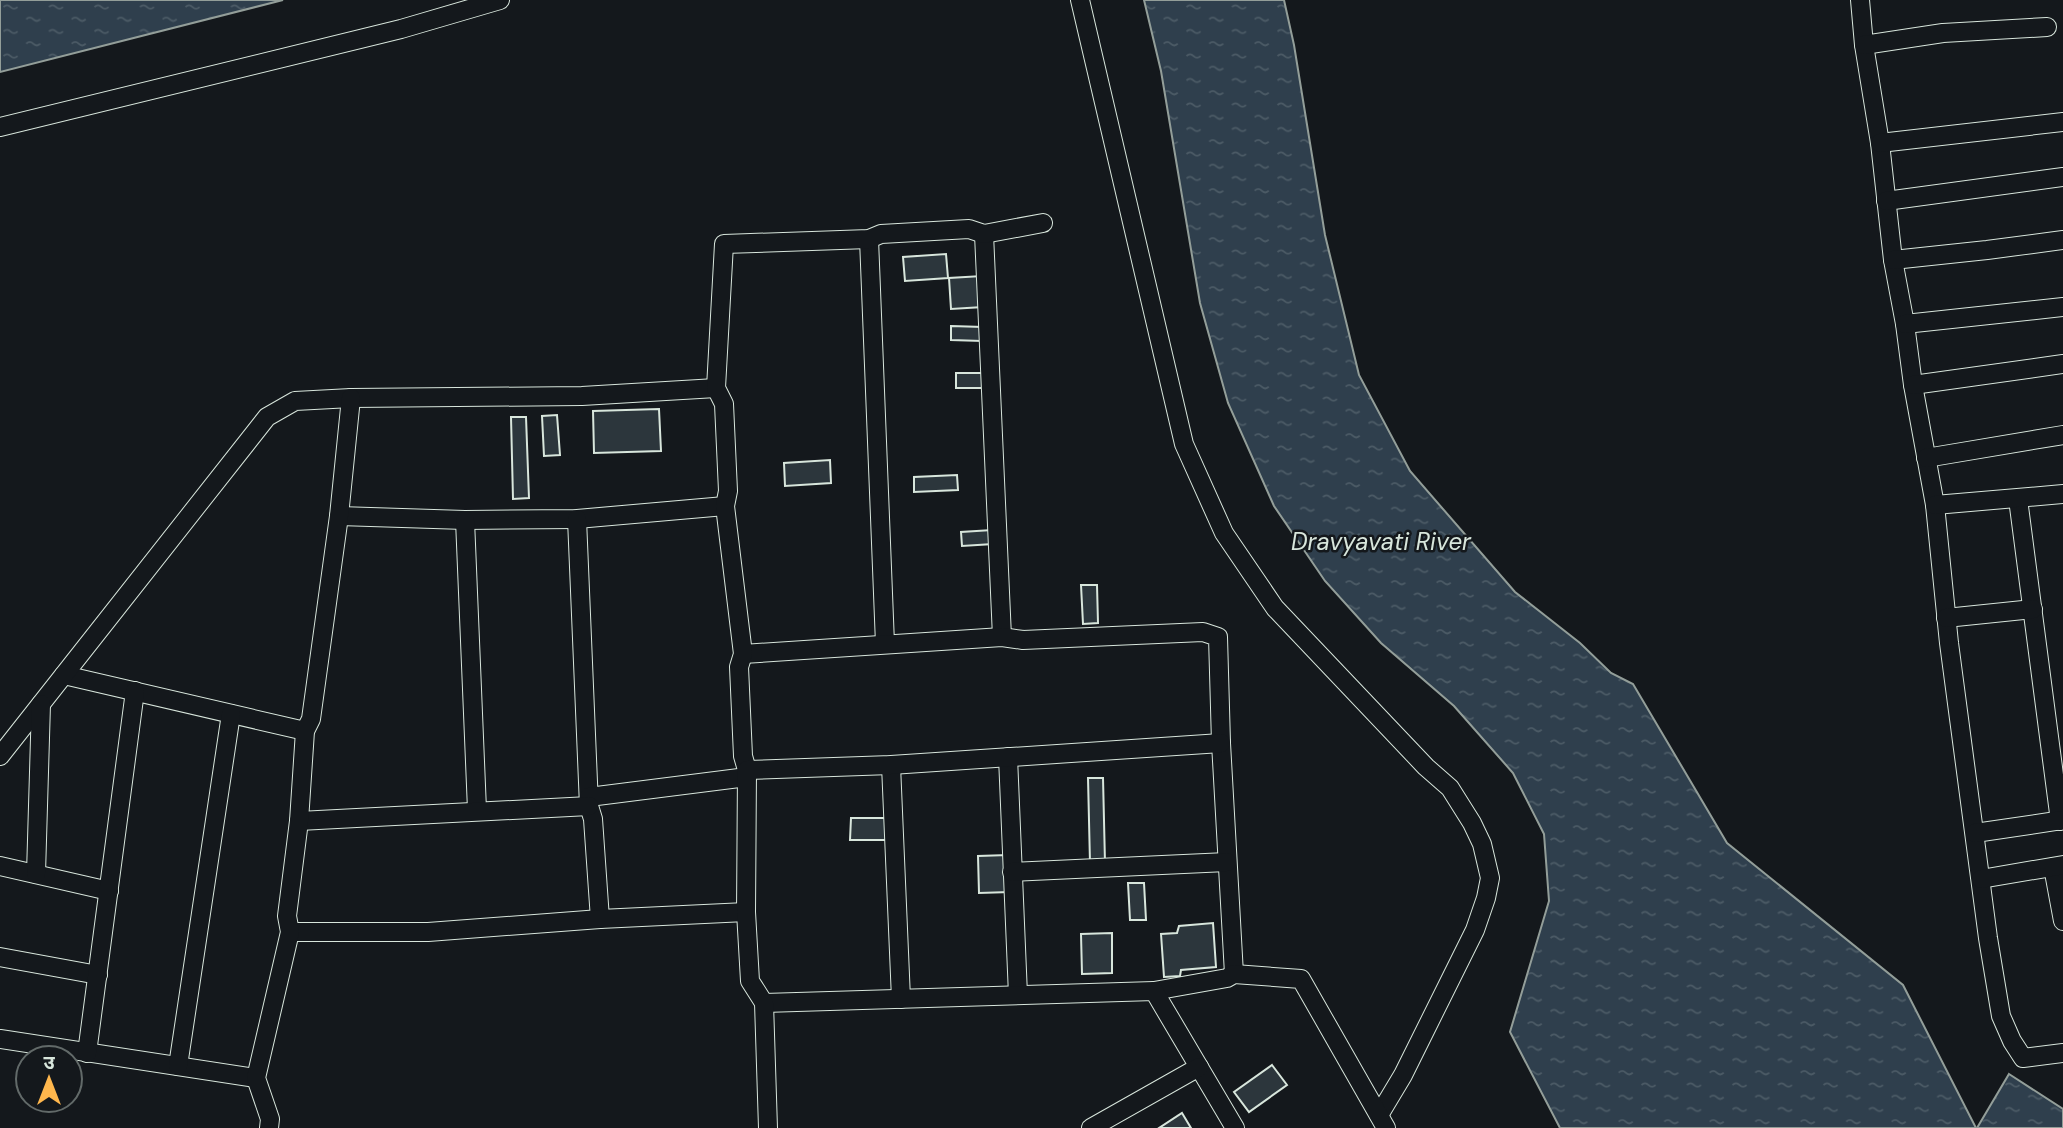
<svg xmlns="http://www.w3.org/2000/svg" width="2063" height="1128" viewBox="0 0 2063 1128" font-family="'DM Sans','Noto Sans Devanagari',sans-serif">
<defs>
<pattern id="water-ripples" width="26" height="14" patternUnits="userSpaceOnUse" patternTransform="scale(1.75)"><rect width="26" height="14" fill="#2f3f4d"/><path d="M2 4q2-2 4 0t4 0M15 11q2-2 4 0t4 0" fill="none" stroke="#4c5b66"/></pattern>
</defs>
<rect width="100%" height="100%" fill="#14181c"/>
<!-- water -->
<g fill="url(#water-ripples)" stroke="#939e99" stroke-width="2">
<path d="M0 0H283L0 72Z"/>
<path d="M1144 0H1284L1294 45 1325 235 1359 375 1410 471 1515 592 1580 643 1611 673 1633 684 1727 843 1903 985 1976 1128H1560L1510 1032 1549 901 1544 834 1513 773 1454 706 1381 643 1325 581 1274 506 1228 403 1200 303 1161 71Z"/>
<path d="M2009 1074 2063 1109V1128H1977Z"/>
</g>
<!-- building -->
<g fill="#2c363c" stroke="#d8e6dc" stroke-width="2">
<path d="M946 254 948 278 905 281 903 257Z"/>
<path d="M982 276 983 307 951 309 949 278Z"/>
<path d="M951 326 983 327 982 341 951 340Z"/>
<rect x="956" y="373" width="31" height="15"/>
<path d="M659 409 661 451 594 453 593 411Z"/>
<path d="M557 415 560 455 544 456 542 416Z"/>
<path d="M511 417H526L529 498 513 499Z"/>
<path d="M830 460 831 483 785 486 784 463Z"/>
<path d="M957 475 958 490 914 492V477Z"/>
<path d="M992 530 993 544 962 546 961 532Z"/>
<path d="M1081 585H1097L1098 623 1083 624Z"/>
<path d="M1088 778H1103L1105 863H1090Z"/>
<path d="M851 818H890V840H850Z"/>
<path d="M1008 855 1010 892 979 893 978 856Z"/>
<path d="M1128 883H1144L1146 920H1130Z"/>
<path d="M1213 923 1216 967 1181 970 1180 976 1164 977 1161 934 1177 933 1179 926Z"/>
<path d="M1112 933V973L1082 974 1081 934Z"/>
<path d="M1272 1065 1287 1085 1249 1112 1234 1092Z"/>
<path d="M1182 1113 1191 1128H1159Z"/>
</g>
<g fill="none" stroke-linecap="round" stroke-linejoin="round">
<!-- minor casing -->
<g stroke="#d8e6dc" stroke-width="20">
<g id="minor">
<path d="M1080 0 1184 444 1224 533 1275 608 1426 767 1450 788 1472 823 1482 844 1490 878 1486 898 1475 930 1403 1075 1379 1115"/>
<path d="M1860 0 1864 45 1880 143 1893 260 1905 324 1913 385 1935 505 1949 643 1988 938 2001 1016 2012 1041 2023 1058 2063 1053"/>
<path d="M1864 45 1943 33 2047 27"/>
<path d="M0 127 401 29 500 0"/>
<path d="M1880 143 2063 122"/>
<path d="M1886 201 2063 177"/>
<path d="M984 234 1002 637"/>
<path d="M869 239 885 644"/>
<path d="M1893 260 1987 250 2063 240"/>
<path d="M1905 324 2063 307"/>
<path d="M1913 385 2063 364"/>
<path d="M1926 458 2063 435"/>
<path d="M2018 499 2060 821"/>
<path d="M1935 505 2063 494"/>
<path d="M339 516 465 520 577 519 725 506"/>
<path d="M577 519 589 806 593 819 600 919"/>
<path d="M465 520 477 810"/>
<path d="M1946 618 2033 609"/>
<path d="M743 654 1002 637 1023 640 1203 632 1218 637 1221 743 1234 974"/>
<path d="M64 675 305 731"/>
<path d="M0 756 267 417 295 401 351 398 582 396 716 388"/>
<path d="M1008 757 1018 995"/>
<path d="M891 765 901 999"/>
<path d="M747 770 743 756 739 667 743 654 725 506 728 491 724 404 716 388 724 244 869 239 881 234 969 229 984 234 1043 223"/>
<path d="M589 797 747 777"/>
<path d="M299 821 589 806"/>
<path d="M1975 833 2063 820"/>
<path d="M0 866 109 891"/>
<path d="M2053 867 2063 921"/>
<path d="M1012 872 1227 862"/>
<path d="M36 874 41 704"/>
<path d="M1981 879 2063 865"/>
<path d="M290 932H428L600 919 746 912"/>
<path d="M0 957 98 975"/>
<path d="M1154 991 1227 978 1234 974 1301 979 1386 1128"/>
<path d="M764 1003 1154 991 1235 1128"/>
<path d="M0 1039 256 1078"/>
<path d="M87 1053 135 691"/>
<path d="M178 1066 231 714"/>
<path d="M269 1128 270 1119 256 1078 290 932 287 916 299 821 305 731 311 719 339 516 351 398"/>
<path d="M768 1128 764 1003 750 981 746 912 747 770 891 765 1221 743"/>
<path d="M1091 1128 1199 1067"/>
</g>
</g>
<!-- minor -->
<use href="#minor" stroke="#14181c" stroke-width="18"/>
</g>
<g text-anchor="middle" stroke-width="5" stroke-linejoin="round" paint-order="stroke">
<!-- water labels -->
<g font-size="24" font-style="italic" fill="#d8e6dc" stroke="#14181c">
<text x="1381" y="550">Dravyavati River</text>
</g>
</g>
<!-- north arrow -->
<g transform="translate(49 1079)"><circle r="33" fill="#14181c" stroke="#626a69" stroke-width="2"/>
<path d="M0-5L12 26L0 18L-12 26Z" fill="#ffb74d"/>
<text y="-10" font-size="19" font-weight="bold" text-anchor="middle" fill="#d8e6dc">उ</text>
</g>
</svg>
